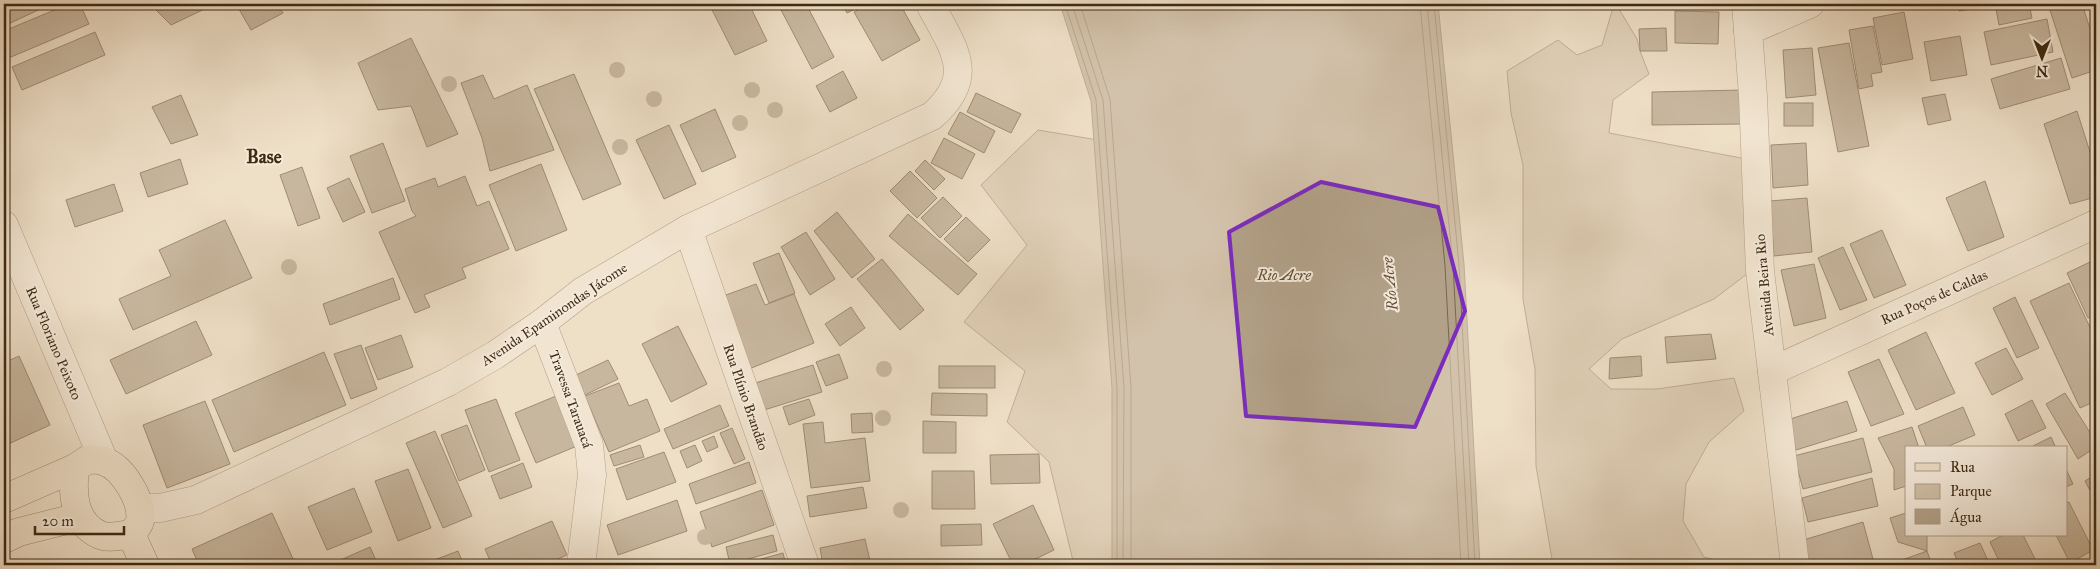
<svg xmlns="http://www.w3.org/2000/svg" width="2100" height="569" viewBox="0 0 2100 569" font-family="'IM FELL Great Primer',serif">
<rect width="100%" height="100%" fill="#eedfc7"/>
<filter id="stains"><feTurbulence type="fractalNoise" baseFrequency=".004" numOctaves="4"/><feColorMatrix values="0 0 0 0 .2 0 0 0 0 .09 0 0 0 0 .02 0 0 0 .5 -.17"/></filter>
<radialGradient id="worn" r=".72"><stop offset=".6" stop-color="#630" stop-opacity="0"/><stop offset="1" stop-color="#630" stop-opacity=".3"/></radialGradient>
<!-- green -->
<g fill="#d0c0a8" stroke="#88755c">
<path d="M1614 4H1616L1637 39 1640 51 1649 74 1613 100 1609 133 1741 158 1750 182 1751 271 1714 299 1622 339 1589 369 1611 389H1657L1734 378 1744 411 1709 442 1686 484 1683 521 1704 557 1736 565H1553L1536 466 1535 369 1523 299V165L1511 113 1507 71 1558 40 1577 55 1602 45Z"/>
<path d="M1038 130 1140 147 1163 565H1074L1049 462 1007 422 1025 371 964 322 1027 245 981 185Z"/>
</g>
<!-- water -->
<path fill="#b2a189" stroke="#847159" d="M1060 4H1438L1464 264 1480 565H1112V388L1091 101Z"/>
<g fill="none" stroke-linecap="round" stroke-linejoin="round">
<!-- shore -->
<g stroke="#78664c" stroke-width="1">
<path d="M1065 4 1096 100 1117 388V565"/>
<path d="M1072 4 1103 100 1124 388 1123 565"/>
<path d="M1080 4 1110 99 1131 388V565"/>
<path d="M1420 4 1445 266 1461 565"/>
<path d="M1427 4 1453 265 1469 565"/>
<path d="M1434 4 1459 265 1475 565"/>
</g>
</g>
<!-- building -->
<g fill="#9a886f" stroke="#3f2a10">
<path d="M4 4H48L49 5 4 26Z"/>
<path d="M69 4H80L89 24 4 60V31Z"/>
<path d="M150 4H215L171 25Z"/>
<path d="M236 4H277L283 13 251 30Z"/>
<path d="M709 4H749L767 41 735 55Z"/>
<path d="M783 4H806L834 57 812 69 779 6Z"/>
<path d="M842 4H865L847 13Z"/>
<path d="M868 4H900L920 40 882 61 854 12Z"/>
<path d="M1958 4H1983L1984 7 1959 11Z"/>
<path d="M1995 4H2029L2032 18 1999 25Z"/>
<path d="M2048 4H2082L2096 47V70L2072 78Z"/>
<path d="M1675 11 1719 12 1718 44 1675 43Z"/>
<path d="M1904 12 1913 59 1882 65 1873 18Z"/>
<path d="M2047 19 2053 52 1991 65 1984 32Z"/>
<path d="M1873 26 1882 72 1871 74 1873 86 1859 89 1849 30Z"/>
<path d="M1666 28 1667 51H1640L1639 29Z"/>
<path d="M95 32 105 55 22 90 12 67Z"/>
<path d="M1960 36 1967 75 1931 81 1924 42Z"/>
<path d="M411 38 458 134 427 147 411 106 378 110 358 63Z"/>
<path d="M1849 43 1869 146 1838 152 1818 48Z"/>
<path d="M1812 48 1816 95 1786 98 1783 50Z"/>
<path d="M2061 58 2070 89 2000 109 1991 79Z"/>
<path d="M843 71 857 98 830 112 816 86Z"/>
<path d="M574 74 621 184 583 200 534 89Z"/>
<path d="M483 75 494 99 527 85 554 150 490 171 482 138 461 83Z"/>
<path d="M1742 90 1743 124 1652 125V92Z"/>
<path d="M976 93 1021 114 1011 133 967 112Z"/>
<path d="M1945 94 1951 120 1928 125 1922 98Z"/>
<path d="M181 95 198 135 171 144 152 107Z"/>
<rect x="1784" y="103" width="29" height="23"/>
<path d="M715 109 736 157 702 172 680 125Z"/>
<path d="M2077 111 2096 171V197L2070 204 2044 124Z"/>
<path d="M960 112 995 131 984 153 948 134Z"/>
<path d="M669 125 696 184 664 199 636 140Z"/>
<path d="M944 138 975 154 962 179 931 163Z"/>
<path d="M383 143 405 201 372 213 350 156Z"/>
<path d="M1806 143 1808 185 1773 188 1771 145Z"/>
<path d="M180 159 188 184 148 197 140 173Z"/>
<path d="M925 160 945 179 934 190 915 171Z"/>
<path d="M541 164 567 230 516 251 489 185Z"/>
<path d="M302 167 320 218 298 226 280 175Z"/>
<path d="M910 171 937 198 917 218 890 191Z"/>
<path d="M465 176 477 206 489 201 509 249 462 268 466 278 424 295 430 307 415 313 379 232 416 216 412 211 405 189 435 178 438 187Z"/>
<path d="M349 178 365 212 343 222 327 188Z"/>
<path d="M1985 181 2004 237 1968 251 1946 198Z"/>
<path d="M114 184 123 211 75 227 66 200Z"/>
<path d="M943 197 962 216 940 238 921 218Z"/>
<path d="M1807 198 1812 252 1774 256 1770 201Z"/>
<path d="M837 212 875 259 852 278 814 231Z"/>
<path d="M908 214 977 274 958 295 889 236Z"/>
<path d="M966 217 990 240 968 262 944 239Z"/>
<path d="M225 220 252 278 133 330 119 299 171 276 159 250Z"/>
<path d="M1882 230 1906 285 1874 298 1850 244Z"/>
<path d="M806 232 835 279 810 295 781 247Z"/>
<path d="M1843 247 1867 300 1840 310 1818 258Z"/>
<path d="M779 253 795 293 769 303 753 263Z"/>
<path d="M882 259 924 310 900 330 857 279Z"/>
<path d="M2090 262 2096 275V314L2088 318 2067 273Z"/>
<path d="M1814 264 1826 318 1794 326 1781 270Z"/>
<path d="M393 278 400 299 330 325 323 304Z"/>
<path d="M2069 283 2096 340V401L2080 408 2030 301Z"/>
<path d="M756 284 765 305 794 294 814 343 744 371 715 299Z"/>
<path d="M2015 297 2039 348 2017 358 1993 308Z"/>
<path d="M851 307 865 328 840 346 825 324Z"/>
<path d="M196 321 212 355 126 394 110 360Z"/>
<path d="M678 326 707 384 671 402 642 344Z"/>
<path d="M1926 332 1955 393 1916 410 1888 350Z"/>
<path d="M1711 334 1716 359 1667 363 1665 337Z"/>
<path d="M401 335 413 367 378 380 365 348Z"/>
<path d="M361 345 377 389 351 399 334 354Z"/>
<path d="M2006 348 2023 379 1992 395 1975 363Z"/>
<path d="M324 352 346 405 234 452 212 400Z"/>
<path d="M839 354 848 378 826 386 816 362Z"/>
<path d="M19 356 50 425 4 446V363Z"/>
<path d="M1641 356 1642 376 1609 379 1610 358Z"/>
<path d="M1879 359 1904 414 1871 426 1848 372Z"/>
<path d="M608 360 618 379 585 395 576 375Z"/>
<path d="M813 365 822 392 761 411 752 384Z"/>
<rect x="939" y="366" width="56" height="22"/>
<path d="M619 383 629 406 647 399 660 431 609 452 585 396Z"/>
<path d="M932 393 987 394V416L931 415Z"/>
<path d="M2065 393 2096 442V447L2078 459 2046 404Z"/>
<path d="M556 396 577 446 536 463 515 413Z"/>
<path d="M496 399 520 460 489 472 465 410Z"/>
<path d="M809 399 815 415 789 425 783 407Z"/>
<path d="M2032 400 2046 428 2018 441 2005 414Z"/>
<path d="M205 401 230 464 167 488 143 425Z"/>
<path d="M1847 401 1857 431 1796 450 1787 420Z"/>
<path d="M720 405 729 426 673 449 664 429Z"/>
<path d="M1963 407 1975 435 1944 448H1927L1918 426Z"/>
<path d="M872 413 873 432 852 433 851 414Z"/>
<path d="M923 421 956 422V453H923Z"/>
<path d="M823 422 825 443 865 438 870 481 811 488 803 424Z"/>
<path d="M467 425 485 470 459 481 441 435Z"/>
<path d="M1912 427 1919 448H1906V486L1894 490V469L1878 438Z"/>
<path d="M732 428 745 459 734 464 720 433Z"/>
<path d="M435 431 472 516 443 528 406 443Z"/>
<path d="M714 436 718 447 707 452 702 441Z"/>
<path d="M2051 437 2056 448H2029Z"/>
<path d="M1863 438 1872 472 1803 489 1794 456Z"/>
<path d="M640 445 644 457 614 466 610 455Z"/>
<path d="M695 445 702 461 687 468 680 451Z"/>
<path d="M664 452 676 482 627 500 616 469Z"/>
<path d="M1039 454 1040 483 991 484 990 455Z"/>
<path d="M749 462 756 483 696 504 689 484Z"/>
<path d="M523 463 532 487 500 499 491 476Z"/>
<path d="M408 469 431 528 398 541 375 481Z"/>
<path d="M2066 469 2073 484 2066 487Z"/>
<path d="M932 471H974L975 509H932Z"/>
<path d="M2096 474V502L2085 481Z"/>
<path d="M1872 478 1878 506 1808 522 1802 498Z"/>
<path d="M863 487 867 508 810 517 807 496Z"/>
<path d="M354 488 372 532 327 550 308 507Z"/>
<path d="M762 490 774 525 712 547 700 512Z"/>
<path d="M677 500 687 531 618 555 607 525Z"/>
<path d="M2069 502 2093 550 2070 563 2056 535H2066V503Z"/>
<path d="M1033 505 1054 550 1023 565H1013L993 524Z"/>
<path d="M272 513 294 561 284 565H199L192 549Z"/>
<path d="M1906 513V535H1927V551L1898 542 1890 518Z"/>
<path d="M552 521 567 555 544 565H492L485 549Z"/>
<path d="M1863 522 1873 559 1851 565H1807L1800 541Z"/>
<path d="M981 524 982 545 941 546V525Z"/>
<path d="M773 535 777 551 730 564 726 547Z"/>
<path d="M2003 535H2023L2038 565H2001L1990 542Z"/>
<path d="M865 539 871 565H823L820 548Z"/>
<path d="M1980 543 1990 565H1959L1954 553Z"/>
<path d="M370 547 378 565H329Z"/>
<path d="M458 551 464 565H421Z"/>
<path d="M1927 551 1932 565H1905L1902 560Z"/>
<path d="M783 553 786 565H739Z"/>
<path d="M682 559 684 565H665Z"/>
</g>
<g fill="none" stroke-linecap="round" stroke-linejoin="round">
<!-- minor casing -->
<g stroke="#6b573e" stroke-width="29">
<g id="minor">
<path d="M1746 4 1753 96 1760 271 1795 565"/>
<path d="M1748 31 1810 4"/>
<path d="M4 225 104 461"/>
<path d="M688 229 805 565"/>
<path d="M542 323 589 445 592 475 581 565"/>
<path d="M1772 371 2096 224"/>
<path d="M140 508H160L196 500 448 382 495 355 542 323 583 291 688 229 932 116C978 76 953 48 930 4"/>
</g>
</g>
<!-- major casing -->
<g stroke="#3f2a10" stroke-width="29">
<g id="major">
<path d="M87 460C92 460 98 459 103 461 123 467 143 501 140 521 139 526 134 530 131 534 122 535 109 539 100 535 73 523 72 493 75 468Z"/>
<path d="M4 499 75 468"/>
<path d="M131 534 145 565"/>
<path d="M4 539 19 532 79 517"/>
</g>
</g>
<!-- minor -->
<use href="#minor" stroke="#f4eadb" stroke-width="28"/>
<!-- major -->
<use href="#major" stroke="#eedfc7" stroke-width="28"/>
</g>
<!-- trees -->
<g fill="#9e8c73">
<circle cx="617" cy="70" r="8"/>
<circle cx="449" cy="84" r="8"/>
<circle cx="752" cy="90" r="8"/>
<circle cx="654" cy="99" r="8"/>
<circle cx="775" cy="110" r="8"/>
<circle cx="740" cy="123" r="8"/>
<circle cx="620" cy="147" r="8"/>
<circle cx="289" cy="267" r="8"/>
<circle cx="884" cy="369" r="8"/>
<circle cx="883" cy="418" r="8"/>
<circle cx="901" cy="510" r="8"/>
<circle cx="705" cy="537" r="8"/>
</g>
<!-- marked area -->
<path d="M0 0H2100V569H0ZM1321 182 1438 207 1465 311 1415 427 1246 416 1229 232Z" fill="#eedfc7" fill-opacity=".55" fill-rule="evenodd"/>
<path fill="none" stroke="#7b2cbf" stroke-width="4" stroke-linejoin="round" d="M1321 182 1438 207 1465 311 1415 427 1246 416 1229 232Z"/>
<g text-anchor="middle" stroke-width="4" stroke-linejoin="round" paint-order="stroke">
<!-- street labels -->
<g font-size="14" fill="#3f2a10" stroke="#f4eadb">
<text transform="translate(1764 285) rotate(-95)" y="5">Avenida Beira Rio</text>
<text transform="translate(1934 297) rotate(-24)" y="5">Rua Poços de Caldas</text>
<text transform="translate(554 314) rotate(-34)" y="5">Avenida Epaminondas Jácome</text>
<text transform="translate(54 343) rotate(67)" y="5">Rua Floriano Peixoto</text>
<text transform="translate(746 397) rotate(71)" y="5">Rua Plínio Brandão</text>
<text transform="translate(571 399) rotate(70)" y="5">Travessa Tarauacá</text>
</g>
<!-- water labels -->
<g font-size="15" font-style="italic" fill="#624e34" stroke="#f4eadb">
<text x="1284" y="280">Rio Acre</text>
<text transform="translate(1390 284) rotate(-96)" y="5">Río Acre</text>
</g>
<!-- district labels -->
<g font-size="19" font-weight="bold" fill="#3f2a10" stroke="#f4eadb">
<text x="264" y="163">Base</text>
</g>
</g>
<!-- margin -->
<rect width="2100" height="569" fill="none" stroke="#eedfc7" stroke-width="20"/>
<rect x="5" y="5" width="2090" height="559" fill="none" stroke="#3f2a10" stroke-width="2.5"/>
<rect x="10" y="10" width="2080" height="549" fill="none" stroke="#3f2a10"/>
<!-- legend -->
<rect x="1905" y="446" width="162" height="90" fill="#f4eadb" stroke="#ac9d8a"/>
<rect x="1915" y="463" width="25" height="8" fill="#eedfc7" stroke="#ac9d8a"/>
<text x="1950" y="472" font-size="15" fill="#3f2a10">Rua</text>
<rect x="1915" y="484" width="25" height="15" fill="#d0c0a8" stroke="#ac9d8a"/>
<text x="1950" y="496" font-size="15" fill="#3f2a10">Parque</text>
<rect x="1915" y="509" width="25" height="15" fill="#b2a189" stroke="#ac9d8a"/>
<text x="1950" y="522" font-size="15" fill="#3f2a10">Água</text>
<!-- north arrow -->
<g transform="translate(2042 58) rotate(180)" stroke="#f4eadb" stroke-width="4" paint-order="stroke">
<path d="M0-4L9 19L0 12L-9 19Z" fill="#3f2a10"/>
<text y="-8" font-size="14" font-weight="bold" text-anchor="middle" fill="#3f2a10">N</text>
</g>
<!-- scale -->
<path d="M35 526v8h89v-8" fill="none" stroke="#3f2a10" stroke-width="2.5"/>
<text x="42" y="526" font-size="15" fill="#3f2a10" stroke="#f4eadb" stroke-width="4" paint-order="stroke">20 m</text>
<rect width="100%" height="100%" filter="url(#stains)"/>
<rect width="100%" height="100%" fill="url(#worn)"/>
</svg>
